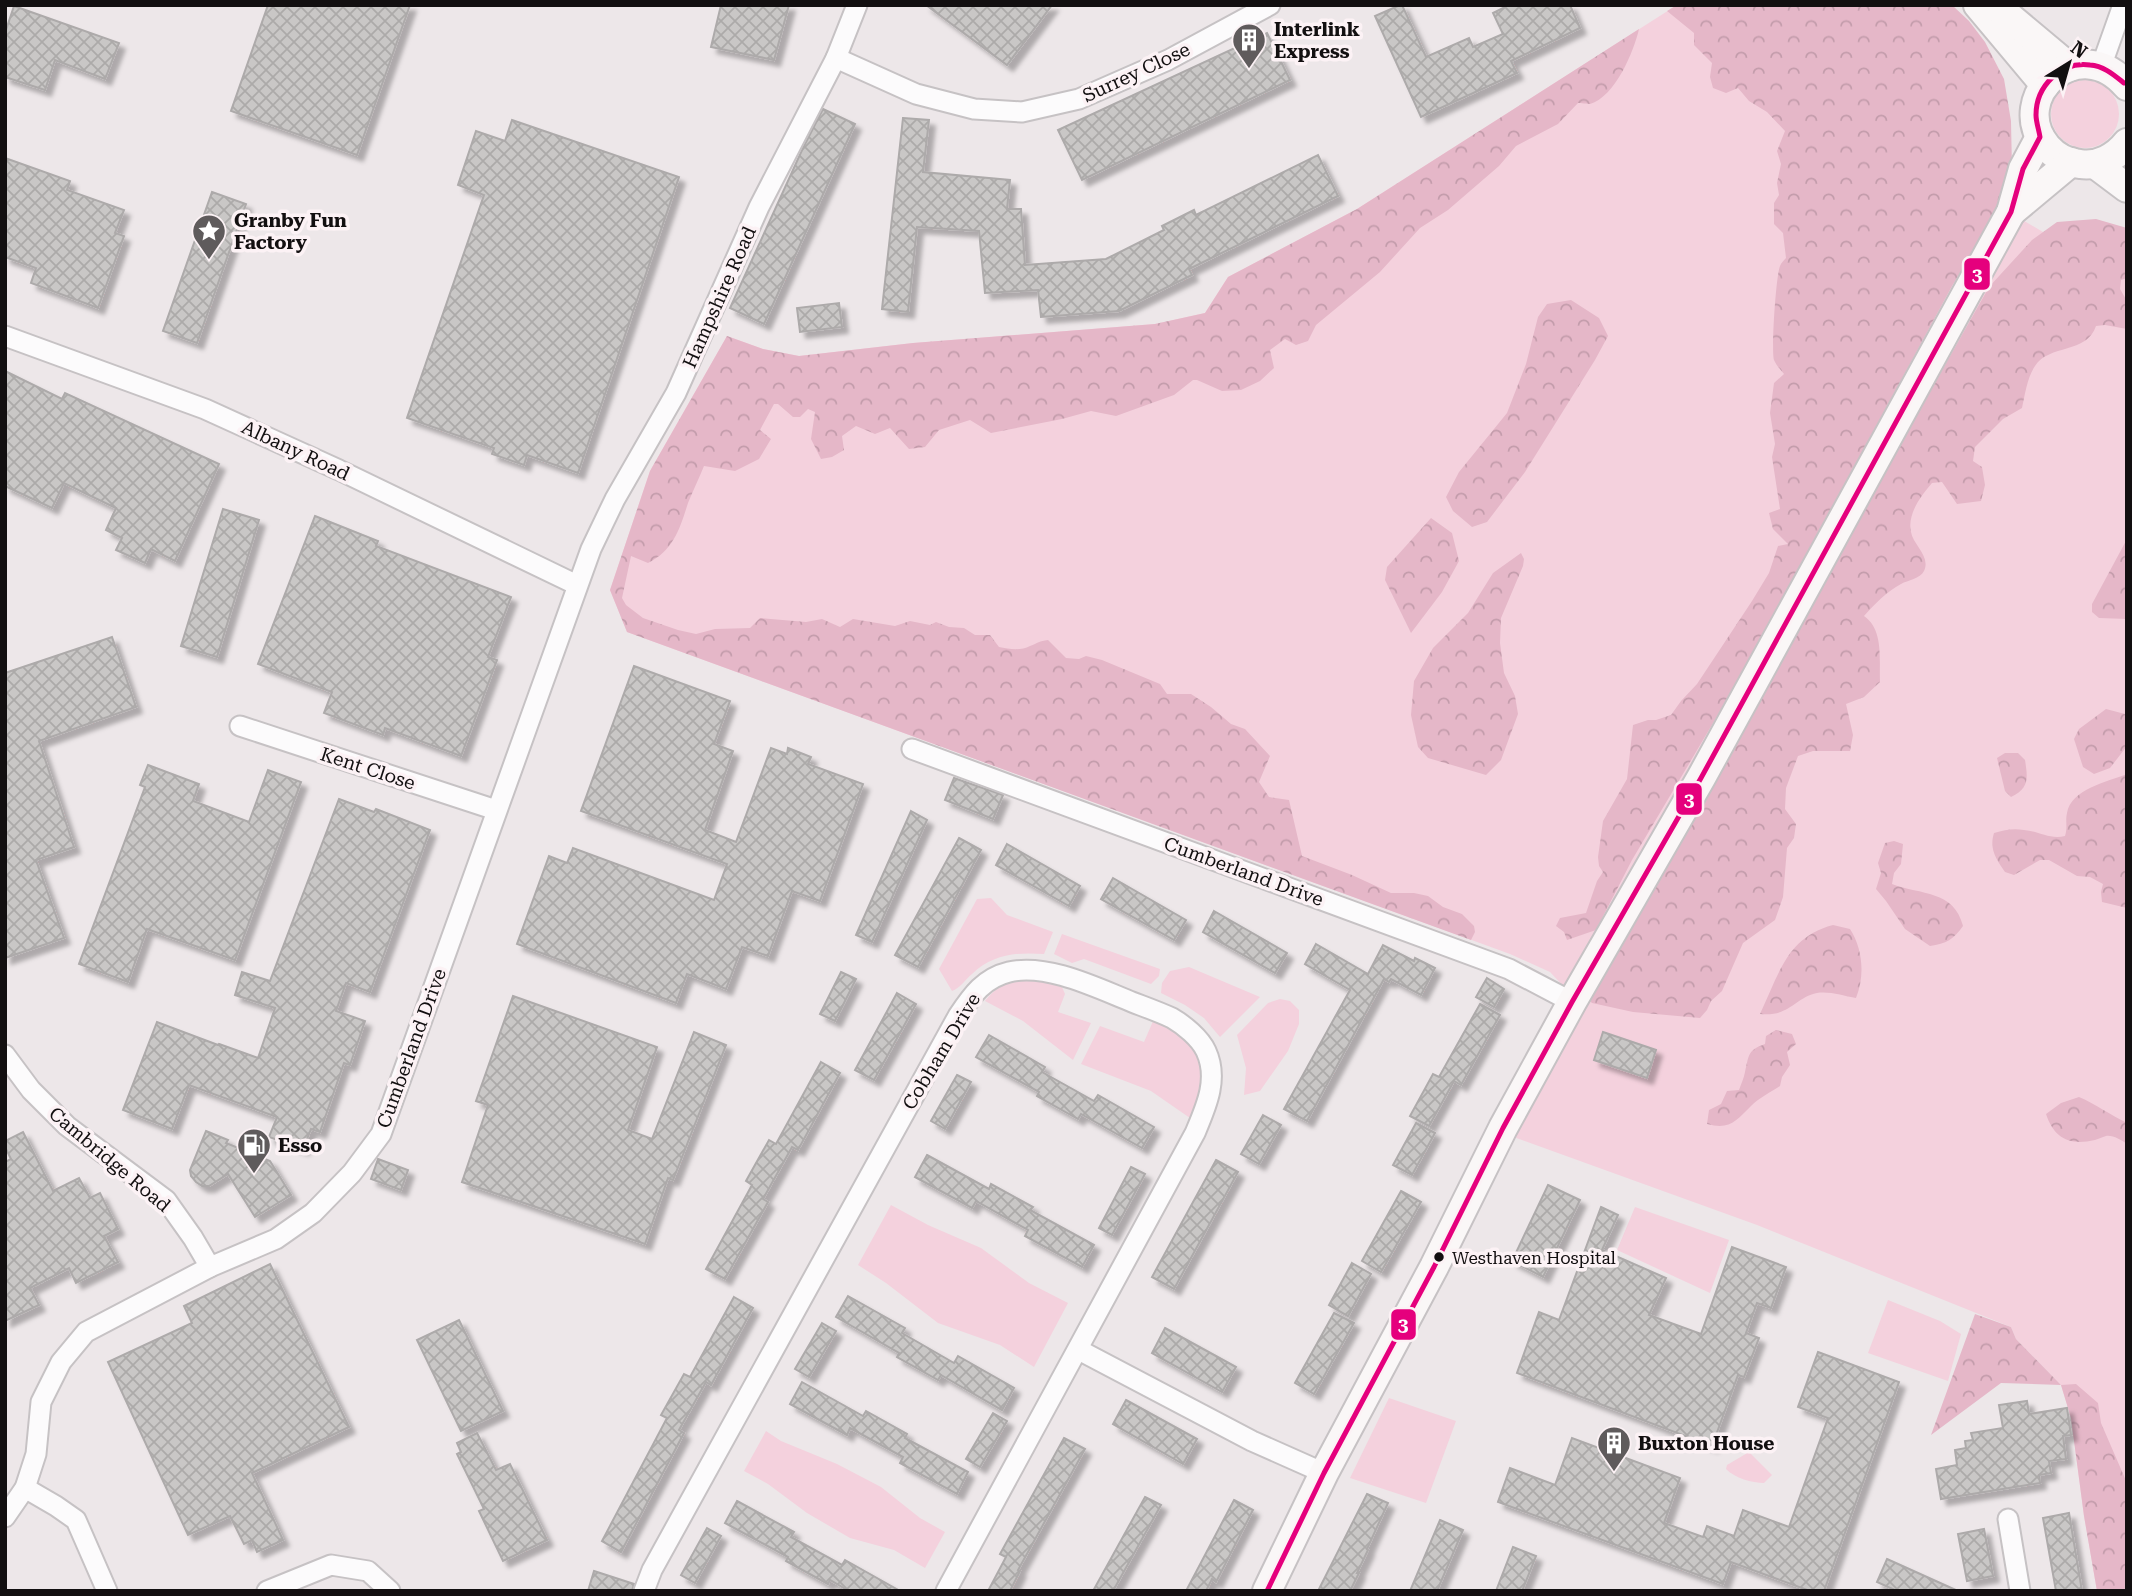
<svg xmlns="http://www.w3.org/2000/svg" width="2132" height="1596" viewBox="0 0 2132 1596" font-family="'Roboto Serif',serif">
<defs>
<pattern id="forest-crowns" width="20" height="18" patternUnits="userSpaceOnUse" patternTransform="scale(1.75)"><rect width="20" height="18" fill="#e5b7c8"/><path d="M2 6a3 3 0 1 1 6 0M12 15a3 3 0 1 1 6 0" fill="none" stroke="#c39cab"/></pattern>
<pattern id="building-cross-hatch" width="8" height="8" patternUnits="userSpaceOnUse" patternTransform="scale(1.75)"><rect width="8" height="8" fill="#c9c7c6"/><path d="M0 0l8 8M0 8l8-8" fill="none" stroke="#acaaa9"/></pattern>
<filter id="shadow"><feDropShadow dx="6" dy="6" stdDeviation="2" flood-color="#0004"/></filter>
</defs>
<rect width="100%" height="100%" fill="#ede7e9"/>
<!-- green -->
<g fill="#f4d1dd">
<path d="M1677 5 1987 199 2043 232 2123 228 2127 231V1591H2097L2084 1516 2071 1418 2061 1385 2016 1339 2011 1327 1757 1225 1511 1136 1583 1007 1550 972 1510 954 627 632 610 590 650 471 727 336 763 349 799 356 913 343 1155 324 1205 313 1228 277 1357 209Z"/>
<circle cx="2085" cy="114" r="34"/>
<path d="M991 898 1007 915 1053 932 1044 954C1017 952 993 954 972 974 965 980 960 988 952 991L939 969 977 899Z"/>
<path d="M1062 934 1160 969 1159 976 1151 984 1084 959 1072 963 1054 954Z"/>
<path d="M1189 967 1260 997 1220 1037 1204 1018 1185 1005 1161 993 1162 983 1170 971Z"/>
<path d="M1025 979 1044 980 1062 987 1065 994 1058 1012 1091 1023 1073 1060 1023 1021 985 1001C996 986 1008 982 1025 979Z"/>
<path d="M1280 999 1290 1001 1299 1010V1024L1288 1051 1260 1091 1244 1095 1246 1068 1237 1035 1268 1003Z"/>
<path d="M1154 1019C1201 1038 1214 1075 1190 1118L1151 1091 1081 1064 1100 1026 1144 1042Z"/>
<path d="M891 1205 928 1225 981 1248 1029 1283 1068 1303 1034 1367 1000 1345 938 1323 886 1283 858 1265Z"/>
<path d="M1635 1207 1729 1240 1710 1293 1617 1250Z"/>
<path d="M1888 1300 1940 1321 1961 1334 1948 1381 1868 1353Z"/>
<path d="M1389 1398 1456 1421 1426 1503 1350 1478Z"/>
<path d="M766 1431 781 1441 837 1464 881 1487 920 1518 945 1532 925 1568 894 1550 850 1538 807 1513 768 1484 744 1471Z"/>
<path d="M1749 1452 1772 1475 1764 1483C1752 1483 1735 1478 1726 1469L1727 1465Z"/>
</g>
<!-- forest -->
<g fill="url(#forest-crowns)">
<path d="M1677 5H1952L1969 21 1985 42 2004 79 2011 121 2012 169 1990 224 1952 286 1784 597 1719 713 1632 860 1596 930 1567 940 1564 932 1556 926 1560 918 1586 913 1597 881 1603 872 1599 866 1598 857 1603 821 1627 779 1633 725 1648 720H1656L1671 715 1681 701 1697 684 1752 601 1769 573 1778 546 1788 544 1773 529 1769 513 1780 509 1772 457 1775 444 1770 413 1774 383 1784 374C1781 370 1776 365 1774 360 1771 351 1776 275 1780 266 1781 263 1784 260 1786 258L1783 233 1774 224V203L1779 195 1777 183 1781 164 1777 151 1785 131 1767 112 1749 101 1738 88 1726 93 1713 88 1710 77 1712 63 1694 45V33L1667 11Z"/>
<path d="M1639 29C1634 51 1615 97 1590 104 1589 104 1579 103 1578 103L1558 124 1516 146 1499 166 1448 210 1420 228 1380 272 1316 325 1308 341 1296 345 1285 339 1270 350 1274 368 1260 381 1241 390 1222 391 1197 380H1193L1174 395 1116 416 1091 411 1062 419 991 433 970 420 939 430 925 447 909 449 890 428 875 434 856 426 842 436 844 450 832 457 821 459 811 439 815 412 808 409 800 417H793L778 404H774L760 430 771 439 759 459 735 471 704 466C699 478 693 491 688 503 680 528 674 550 648 563L631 556 622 598 626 605 643 618 678 630 696 634 715 629 750 628 760 618 806 622 822 619 840 627 853 619 895 626 910 621 930 625 936 622 949 627 964 628 975 635H990L999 647C1009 649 1021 651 1030 646 1038 643 1039 641 1048 640L1066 658 1079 659 1086 656 1102 660 1160 684 1167 694H1191L1211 707 1231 724 1245 729 1270 756 1259 782 1269 797 1289 800 1302 856 1352 875 1391 893H1414L1428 896 1443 907 1462 914 1474 926 1475 932 1471 940 627 632 610 590 650 471 727 336 763 349 799 356 913 343 1155 324 1205 313 1228 277 1357 209Z"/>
<path d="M2096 219 2127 228V278L2121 280 2120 289 2127 301V329L2105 325 2096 326C2087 354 2049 344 2035 366 2027 378 2025 395 2022 408L2003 419 1975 447 1973 461 1982 467 1985 485 1981 501 1957 504 1942 482 1932 483C1921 496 1907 514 1911 532 1913 545 1931 556 1924 571 1920 579 1908 580 1901 584 1886 592 1875 604 1864 616 1884 630 1879 659 1880 682L1864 697 1846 704 1853 735 1850 751H1813L1798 756 1786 788 1785 809 1796 824 1794 838 1787 848 1783 897 1775 920 1743 943 1722 991 1711 1001 1707 1010 1700 1018 1633 1012 1592 1003 1588 999 1989 287 2032 240 2057 222Z"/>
<path d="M1571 300 1599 318 1608 336 1595 360 1525 472 1487 522 1472 527 1453 511 1446 497 1459 472 1507 413 1526 364 1538 317 1547 304Z"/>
<path d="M1431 518 1452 533 1459 561 1442 592 1411 633 1385 580 1387 567Z"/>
<path d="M2127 539V619L2099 618 2092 612V604Z"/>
<path d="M1521 553 1524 559 1523 566 1501 618 1500 643 1504 673 1515 696 1518 714 1501 760 1486 775 1428 758 1418 747 1411 715 1414 681 1433 648 1468 613 1493 573Z"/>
<path d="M2106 709 2125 714 2127 716V746L2110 768 2094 774 2083 767 2074 739 2079 729Z"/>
<path d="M2005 753H2018L2025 760C2028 779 2029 788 2011 797L2005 791 1997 758Z"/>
<path d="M2127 774V908L2102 902 2101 892 2103 884 2090 877 2077 876 2049 860H2040L2014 875 2005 872C1996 859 1989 849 1994 833 2005 830 2013 828 2024 830 2038 831 2050 840 2065 836 2068 827 2065 822 2067 813 2071 789 2107 782 2127 774Z"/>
<path d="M1894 841 1903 844 1901 864 1894 873 1892 884C1921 895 1954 890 1963 926 1954 939 1946 944 1930 946L1905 929 1886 901 1876 889 1881 873 1878 863 1885 843Z"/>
<path d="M1833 925 1850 929C1863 949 1865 976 1856 998 1844 996 1829 991 1817 993 1794 998 1790 1017 1760 1014 1779 974 1787 937 1833 925Z"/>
<path d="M1776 1030 1792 1034 1796 1044 1787 1052 1790 1065 1782 1077 1780 1086C1771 1092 1759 1098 1751 1106 1736 1121 1730 1130 1707 1124L1709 1110 1721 1104 1727 1091 1739 1090C1741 1084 1744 1078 1745 1072 1749 1056 1747 1050 1765 1044L1766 1036Z"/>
<path d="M2079 1097C2096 1104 2110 1115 2127 1123V1144C2121 1140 2113 1135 2106 1136 2102 1137 2099 1139 2095 1140 2069 1146 2054 1138 2046 1114L2061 1103Z"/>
<path d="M1975 1314 2011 1327 2016 1339 2061 1385 2076 1384 2098 1403 2101 1423 2127 1483V1591H2097L2084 1516 2071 1418 2061 1385 2001 1383 1931 1435Z"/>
</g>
<!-- building -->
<g fill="url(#building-cross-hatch)" stroke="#adaaaa" stroke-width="2" filter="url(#shadow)">
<path d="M268 5H410L357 155 231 111Z"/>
<path d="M721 5H789L774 60 711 47Z"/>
<path d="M926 5H1052L1007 65Z"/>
<path d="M1400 5H1402L1426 57 1469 38 1473 47 1503 34 1493 13 1509 5H1570L1580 28 1511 61 1517 73 1421 117 1375 16Z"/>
<path d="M14 6 119 43 105 79 55 60 45 90 5 77V33Z"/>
<path d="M1267 33 1290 80 1082 180 1058 130Z"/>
<path d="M823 109 855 124 764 324 730 308 803 148Z"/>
<path d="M903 118 929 120 923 172 1010 180 1007 209H1021L1025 265 1106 259 1164 230 1162 226 1194 210 1196 215 1318 155 1338 196 1189 269 1192 275 1119 311 1041 317 1038 290 985 293 979 231 917 227 908 312 882 309Z"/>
<path d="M512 120 679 177 578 473 527 455 524 465 492 454 494 448 407 418 484 195 458 185 476 131 505 141Z"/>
<path d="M5 158 70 181 67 190 124 210 115 233 124 236 98 308 31 283 36 268 5 257Z"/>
<path d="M212 192 246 204 197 343 163 331Z"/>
<path d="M839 303 842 327 800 332 797 308Z"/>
<path d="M5 371 62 399 65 393 219 464 175 561 151 549 145 563 116 550 122 538 106 530 116 508 64 483 52 508 5 486Z"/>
<path d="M223 509 259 520 217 657 181 646Z"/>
<path d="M315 516 378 541 376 546 511 597 488 657 497 660 461 756 385 728 383 735 324 713 332 692 258 664Z"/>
<path d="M112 637 136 707 39 741 74 847 36 860 64 938 5 958V673Z"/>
<path d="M634 666 730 701 714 744 733 751 705 830 736 842 771 748 787 754 788 748 811 757 808 764 863 784 820 901 792 891 768 956 742 947 726 989 687 974 676 1003 517 944 549 856 567 863 573 848 714 900 727 864 581 811Z"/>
<path d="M148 765 199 784 193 801 249 822 268 770 301 782 235 960 147 929 128 982 79 964 145 787 140 785Z"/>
<path d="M954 778 1003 795 993 819 945 800Z"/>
<path d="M339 799 374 812 376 809 430 830 370 992 346 983 336 1011 365 1021 350 1065 344 1063 320 1132 311 1129 303 1149 269 1137 277 1117 189 1085 172 1129 123 1110 157 1022 218 1045 219 1044 258 1058 275 1008 235 995 242 972 270 981Z"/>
<path d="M911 811 927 820 872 942 856 935Z"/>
<path d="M959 838 981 850 918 967 895 955Z"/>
<path d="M1007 844 1080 886 1069 906 996 865Z"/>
<path d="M1113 878 1186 920 1174 940 1101 899Z"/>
<path d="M1214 911 1287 953 1275 973 1203 932Z"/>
<path d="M1316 944 1368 974 1383 945 1414 961 1415 958 1435 968 1421 995 1391 979 1389 982 1384 979 1307 1121 1284 1109 1350 990 1305 964Z"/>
<path d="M841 972 856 979 835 1021 820 1014Z"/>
<path d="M1487 978 1504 989 1494 1007 1476 997Z"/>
<path d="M897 993 916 1004 874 1080 855 1070Z"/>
<path d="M513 996 657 1047 628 1130 652 1139 694 1032 726 1045 673 1180 668 1178 645 1244 462 1182 488 1105 476 1101Z"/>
<path d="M1480 1004 1500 1015 1461 1085 1454 1081 1429 1126 1410 1116 1433 1074 1439 1077Z"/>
<path d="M1603 1032 1656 1050 1647 1078 1594 1060Z"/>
<path d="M989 1035 1045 1067 1042 1072 1094 1101 1098 1095 1154 1127 1142 1148 1081 1114 1078 1119 1037 1096 1039 1092 976 1057Z"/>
<path d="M821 1062 840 1073 798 1150 792 1147 763 1199 768 1202 725 1279 706 1269 752 1185 746 1181 769 1140 776 1144Z"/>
<path d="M957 1075 971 1082 945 1129 931 1121Z"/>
<path d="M1263 1115 1281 1125 1259 1164 1241 1154Z"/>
<path d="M1416 1123 1435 1133 1412 1175 1393 1165Z"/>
<path d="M206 1131 228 1140 226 1143 270 1161 291 1195 255 1217 228 1174 209 1186H202L196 1182 191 1176 190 1170Z"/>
<path d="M23 1132 53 1191 79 1178 90 1198 100 1193 118 1229 104 1236 118 1262 76 1283 69 1268 30 1288 39 1305 5 1321V1162L11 1159 5 1147V1141Z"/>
<path d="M927 1155 989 1189 991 1184 1033 1207 1030 1210 1094 1245 1082 1267 1025 1236 1028 1230 976 1201 972 1208 915 1177Z"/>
<path d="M378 1159 408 1170 401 1190 371 1179Z"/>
<path d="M1216 1160 1238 1172 1174 1289 1152 1277Z"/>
<path d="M1131 1167 1145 1174 1112 1235 1099 1228Z"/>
<path d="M1548 1185 1580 1200 1543 1277 1512 1261Z"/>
<path d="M1401 1191 1421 1202 1381 1272 1362 1261Z"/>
<path d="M1601 1207 1618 1215 1602 1250 1666 1278 1649 1315 1701 1334 1732 1247 1786 1267 1771 1308 1757 1303 1746 1333 1759 1338 1744 1377 1738 1375 1712 1446 1517 1373 1539 1312 1559 1320Z"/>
<path d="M1352 1263 1371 1274 1348 1316 1329 1305Z"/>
<path d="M270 1264 349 1427 252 1473 283 1540 257 1552 252 1540 244 1544 230 1516 188 1535 108 1362 192 1323 184 1306Z"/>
<path d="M848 1296 905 1328 902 1333 954 1363 958 1356 1014 1388 1002 1410 941 1375 938 1380 897 1357 899 1353 836 1317Z"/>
<path d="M734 1297 753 1308 711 1385 706 1382 679 1430 684 1433 621 1552 602 1541 667 1418 661 1415 684 1374 690 1377Z"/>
<path d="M1334 1313 1354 1323 1314 1394 1295 1383Z"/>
<path d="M459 1320 503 1411 461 1431 417 1340Z"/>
<path d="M822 1323 836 1331 809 1377 795 1369Z"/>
<path d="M1165 1328 1236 1367 1222 1392 1152 1353Z"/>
<path d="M1818 1352 1899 1382 1824 1591H1810L1731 1562 1723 1584 1498 1502 1510 1468 1555 1485 1572 1438 1680 1478 1664 1523 1703 1537 1707 1526 1734 1536 1743 1510 1789 1527 1828 1418 1798 1407Z"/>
<path d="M802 1382 863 1416 866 1411 907 1434 905 1438 968 1472 957 1494 900 1463 903 1457 850 1428 847 1435 790 1404Z"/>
<path d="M1126 1400 1197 1439 1183 1464 1113 1424Z"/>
<path d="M2027 1401 2029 1414 2067 1408 2071 1435 2063 1436 2066 1459 2049 1461 2051 1473 2039 1475 2040 1483 1941 1499 1936 1469 1957 1465 1955 1450 1966 1448 1965 1441 1973 1440 1971 1433 2003 1428 1999 1405Z"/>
<path d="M993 1413 1007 1421 980 1467 966 1459Z"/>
<path d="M477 1433 496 1470 510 1464 547 1540 503 1561 479 1511 484 1509 457 1454 461 1452 457 1443Z"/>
<path d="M1064 1438 1085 1449 1018 1570 1020 1571 1010 1591H988L1006 1557 1000 1554Z"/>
<path d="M1367 1494 1388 1503 1367 1549 1368 1550 1357 1573H1359L1350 1591H1318Z"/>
<path d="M1145 1497 1161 1505 1113 1591H1093Z"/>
<path d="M1234 1500 1253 1510 1216 1582 1212 1579 1206 1591H1186Z"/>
<path d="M737 1501 794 1532 791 1537 842 1565 845 1560 900 1591H849L830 1580 828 1584 786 1561 788 1557 725 1523Z"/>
<path d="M2069 1513 2082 1591H2056L2043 1518Z"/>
<path d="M1440 1520 1463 1530 1437 1591H1410Z"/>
<path d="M707 1528 721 1536 695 1583 681 1575Z"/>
<path d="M1984 1529 1993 1576 1967 1581 1958 1534Z"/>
<path d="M1513 1547 1536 1556 1522 1591H1496Z"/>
<path d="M1887 1559 1958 1591H1897L1877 1582Z"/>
<path d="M594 1571 634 1584 632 1591H588Z"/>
</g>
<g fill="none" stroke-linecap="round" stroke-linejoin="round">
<!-- minor casing -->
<g stroke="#c6c2c4" stroke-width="23">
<g id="minor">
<path d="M836 58 916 94 974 109 1022 112 1079 99 1168 60 1270 5"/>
<path d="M2101 67 2123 5"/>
<path d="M5 336 205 409 339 470 577 585"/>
<path d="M240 726 496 810"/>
<path d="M912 749 1509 969 1572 1002"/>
<path d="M5 1055 31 1090 67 1126 166 1200 193 1238 210 1267"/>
<path d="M1079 1350 1252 1441 1324 1473"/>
<path d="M25 1488 56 1506 76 1520 107 1591"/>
<path d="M5 1517 25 1488 36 1454 41 1402 61 1362 86 1332 210 1267 276 1239 313 1213 352 1173 381 1134 591 549 615 499 676 393 759 207 836 58 857 5"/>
<path d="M2008 1519 2020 1591"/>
<path d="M267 1591 331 1565 368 1571 390 1591"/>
<path d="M644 1591 652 1570 958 1016C972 995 984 978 1009 972 1047 963 1097 988 1132 1002 1145 1007 1159 1012 1172 1018 1184 1025 1200 1038 1206 1051 1219 1079 1206 1107 1195 1133L946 1591"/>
</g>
</g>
<!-- secondary casing -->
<g stroke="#c6c2c4" stroke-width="32">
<g id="secondary">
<path d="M1978 5 2045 85"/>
<path d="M1995 5 2069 67"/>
<path d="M2127 86C2079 29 2005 97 2047 147 2055 156 2067 163 2080 164 2098 167 2116 157 2127 143"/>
<path d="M2095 164 2127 188"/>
<path d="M2011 212 2071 162"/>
<path d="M1267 1591 1324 1473 1434 1267 1503 1128 1572 1002 1701 778 2011 212 2023 169 2040 137"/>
</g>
</g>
<!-- minor -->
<use href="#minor" stroke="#fcfbfc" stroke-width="19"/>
<!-- secondary -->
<use href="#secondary" stroke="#faf7f7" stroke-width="28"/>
<!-- bus-1 casing -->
<g stroke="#fcf2f5" stroke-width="10">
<path id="bus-1" d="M1267 1591 1324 1473 1434 1267 1503 1128 1572 1002 1701 778 2011 212 2023 169 2040 137C2039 130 2036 122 2036 115 2036 86 2061 61 2090 65 2104 66 2114 75 2124 83H2127"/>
</g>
<!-- bus-1 -->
<use href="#bus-1" stroke="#e5007d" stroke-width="5"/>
</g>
<!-- icons -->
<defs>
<g id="building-pin" transform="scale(1.75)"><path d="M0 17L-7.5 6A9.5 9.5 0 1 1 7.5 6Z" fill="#5f5b5c" stroke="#fcf2f5"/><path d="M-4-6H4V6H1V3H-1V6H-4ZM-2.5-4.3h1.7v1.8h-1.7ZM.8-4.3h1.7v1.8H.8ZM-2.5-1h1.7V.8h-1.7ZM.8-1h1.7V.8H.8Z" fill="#fff"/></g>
<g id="sight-pin" transform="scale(1.75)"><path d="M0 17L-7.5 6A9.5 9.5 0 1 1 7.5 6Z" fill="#5f5b5c" stroke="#fcf2f5"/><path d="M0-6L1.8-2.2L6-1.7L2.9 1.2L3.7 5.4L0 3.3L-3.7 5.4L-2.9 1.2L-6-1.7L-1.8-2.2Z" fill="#fff"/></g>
<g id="fuel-pin" transform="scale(1.75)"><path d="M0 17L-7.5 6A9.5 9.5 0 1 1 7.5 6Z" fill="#5f5b5c" stroke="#fcf2f5"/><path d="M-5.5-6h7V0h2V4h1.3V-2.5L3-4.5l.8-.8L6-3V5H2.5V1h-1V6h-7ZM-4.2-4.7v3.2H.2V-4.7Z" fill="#fff"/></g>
</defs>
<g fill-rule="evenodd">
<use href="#building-pin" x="1249" y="40"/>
<use href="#sight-pin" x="209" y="231"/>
<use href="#fuel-pin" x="254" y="1145"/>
<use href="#building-pin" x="1614" y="1443"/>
</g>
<!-- markers -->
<circle fill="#120f10" stroke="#fcf2f5" stroke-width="2.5" cx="1439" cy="1257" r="6"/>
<g text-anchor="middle" stroke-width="7" stroke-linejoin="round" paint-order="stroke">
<!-- bus labels -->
<g font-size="17" fill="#120f10" stroke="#fcf2f5" text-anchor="start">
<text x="1452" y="1264">Westhaven Hospital</text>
</g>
<!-- poi labels -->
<g font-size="19" font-weight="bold" fill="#120f10" stroke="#fcf2f5" text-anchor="start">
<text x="1274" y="36">Interlink<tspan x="1274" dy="22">Express</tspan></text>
<text x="234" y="227">Granby Fun<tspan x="234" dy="22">Factory</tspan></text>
<text x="278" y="1152">Esso</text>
<text x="1638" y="1450">Buxton House</text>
</g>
<!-- street labels -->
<g font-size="19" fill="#120f10" stroke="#fcf2f5">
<text transform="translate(1136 72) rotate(-25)" y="7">Surrey Close</text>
<text transform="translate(719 297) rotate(-66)" y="7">Hampshire Road</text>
<text transform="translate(296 450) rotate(25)" y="7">Albany Road</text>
<text transform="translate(368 768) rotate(18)" y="7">Kent Close</text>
<text transform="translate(1244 871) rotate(20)" y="7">Cumberland Drive</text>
<text transform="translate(411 1048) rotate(-70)" y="7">Cumberland Drive</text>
<text transform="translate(941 1051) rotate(-59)" y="7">Cobham Drive</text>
<text transform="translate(110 1159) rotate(40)" y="7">Cambridge Road</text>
</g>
</g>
<g stroke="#fcf2f5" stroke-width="2.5">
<rect x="1963" y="257" width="28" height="34" rx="7" fill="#e5007d"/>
<rect x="1675" y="782" width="28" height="34" rx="7" fill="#e5007d"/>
<rect x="1390" y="1308" width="27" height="33" rx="7" fill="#e5007d"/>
</g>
<g font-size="19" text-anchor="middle" font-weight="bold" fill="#fff">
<text x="1977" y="281">3</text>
<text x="1689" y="806">3</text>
<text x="1403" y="1331">3</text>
</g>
<!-- border -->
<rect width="2132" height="1596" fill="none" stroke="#120f10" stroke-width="14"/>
<!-- north arrow -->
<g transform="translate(2069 63) rotate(37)" stroke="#fcf2f5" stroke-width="5" paint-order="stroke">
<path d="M0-5L12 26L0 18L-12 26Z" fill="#120f10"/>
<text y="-10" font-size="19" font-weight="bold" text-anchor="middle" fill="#120f10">N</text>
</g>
</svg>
